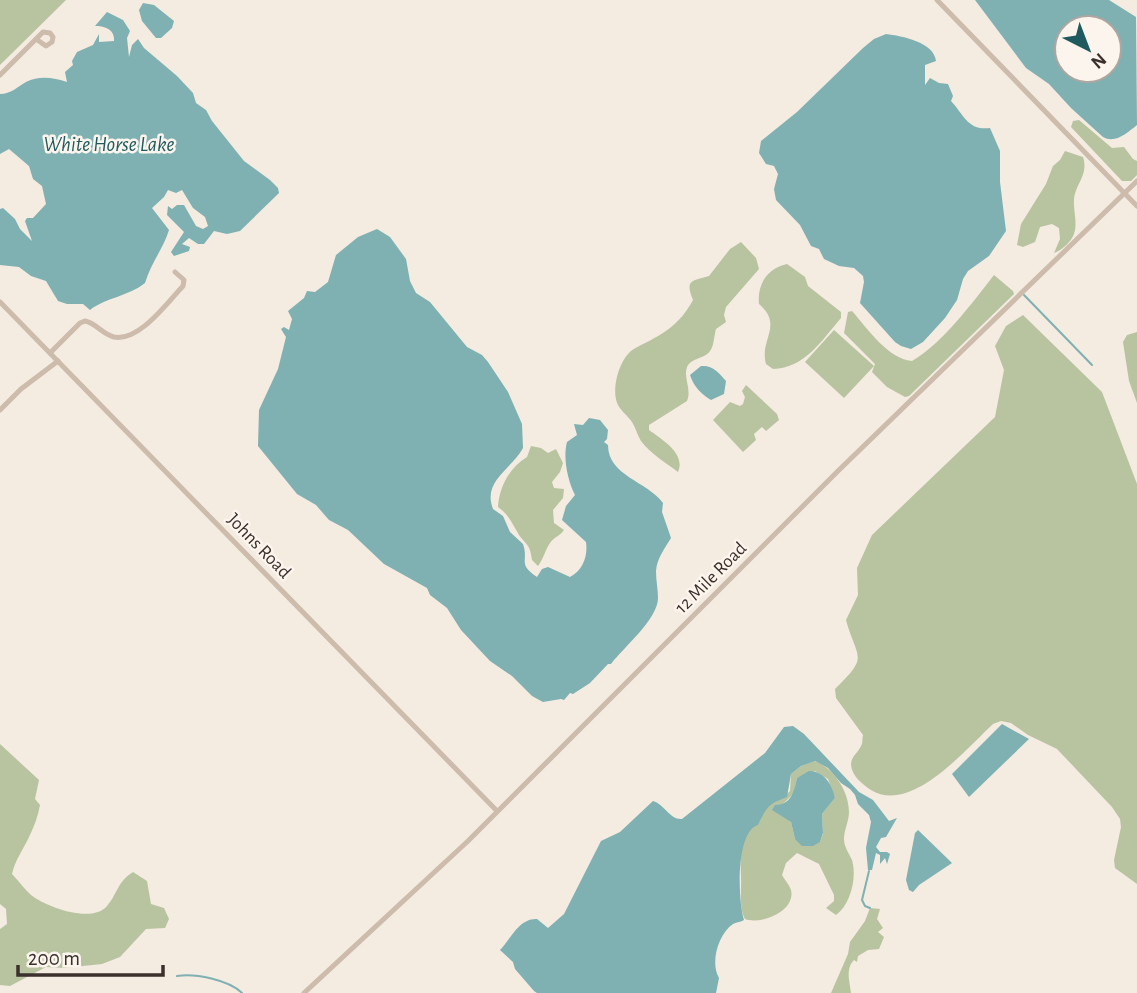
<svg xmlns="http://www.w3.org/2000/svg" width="1137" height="993" viewBox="0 0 1137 993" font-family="'Alegreya Sans',sans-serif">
<rect width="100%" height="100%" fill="#f4ebe1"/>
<!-- green -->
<g fill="#b8c4a0" fill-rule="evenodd">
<path d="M0 0H66L0 65Z"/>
<path d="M1079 120 1112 148 1124 147 1133 159 1137 161V175L1131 181H1122L1071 127 1073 121Z"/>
<path d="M1065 151 1083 157C1089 175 1075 184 1074 200 1073 210 1078 223 1074 234 1071 242 1062 250 1054 253L1060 239 1059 228 1052 224 1040 227 1035 242 1023 247 1017 245 1021 224 1046 184 1053 166 1060 160Z"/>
<path d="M741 242 756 258 759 269 726 307 724 315 726 322 716 329C714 336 714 346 710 351 705 359 692 357 687 367 683 378 692 389 687 401L649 425V430C663 440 686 454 678 472 666 463 650 453 641 441 637 435 636 428 632 422 628 416 621 411 618 405 611 391 618 365 628 354 633 348 644 344 651 340 670 330 682 320 693 300 685 280 691 281 709 276L730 249Z"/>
<path d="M787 264 805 277 808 286 841 312V318C822 340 805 368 773 369L766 364C759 339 784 326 759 304 757 285 767 268 787 264Z"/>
<path d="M994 275 1013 291 1014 294 909 396 905 397 887 387 872 372 875 364 844 333 848 312 852 311C867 328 888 359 912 361 942 344 973 302 994 275Z"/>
<path d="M1023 315 1102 392 1137 484V884L1115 868 1114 860 1121 827 1120 819 1112 807 1057 749 1028 735 1011 723 1001 721 993 724C966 749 911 815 871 790 862 784 852 776 851 765 851 756 858 753 861 746 863 743 862 739 863 735L836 698 835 689C870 655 857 660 846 620L858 595 857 568 872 535 995 417 1004 370 995 346 1006 326Z"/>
<path d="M834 330 874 366 844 398 805 362Z"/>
<path d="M1137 332V403L1129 381 1123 342 1127 335Z"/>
<path d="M746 385 777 414 779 420 766 431 762 427 754 434 756 440 743 452 713 420 730 402 740 406 743 404 745 397 742 391Z"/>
<path d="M531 446 541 448 548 453 556 449 563 463 560 472 552 482 554 488 564 489 563 498 553 510 554 523 564 530C560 536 554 537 550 543 545 550 544 558 538 566L532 560C530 544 527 546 519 535 512 523 509 515 498 507 499 487 510 467 527 457Z"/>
<path d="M0 744 39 780 35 799 40 805C38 816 34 827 29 837 23 850 15 860 12 874 18 880 24 889 31 895 46 907 92 924 107 906 118 893 117 882 133 872L147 881 151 904 164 908 169 919 165 928 146 929 120 957 102 964 64 968 46 967 10 986 0 985V929L7 924 6 909 0 904Z"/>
<path d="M814 761C833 767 849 791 849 812 849 821 844 830 844 839 844 847 849 853 852 860 857 877 851 904 836 915L826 908 834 901V895L819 864 797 853 786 863 782 875C785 880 790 886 791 890 796 912 760 925 745 919 740 909 741 898 741 887 742 868 736 844 751 828 754 825 758 825 759 822 762 817 763 811 767 807 774 800 782 799 790 791L791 774 801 766ZM815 771 828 779 835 798 822 814 823 834 820 842 795 839 791 822 781 814 782 805 794 793 797 778Z"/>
<path d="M870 908 880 909 877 919 883 928 878 932 884 937 879 949 868 950 858 956 857 962 854 960C845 969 850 982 851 993H831L848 954 850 942 865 921Z"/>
</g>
<!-- water -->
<g fill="#7fb0b2" fill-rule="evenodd">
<path d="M975 0H1109L1136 17 1137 125C1127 133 1115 144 1103 137L1071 108 1049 84 1026 68ZM1067 28H1109V70H1067Z"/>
<path d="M143 3 154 5 174 21 172 28 161 38H156L142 21 139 10Z"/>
<path d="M107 12 123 20 130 31 127 38 129 57 132 45 138 39 144 48 177 76 193 93 196 103 206 110 212 121 244 161 270 180 278 188 279 193 240 231 227 234 214 231 204 244H198L189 238 182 244 190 247 189 251 174 256 171 252 184 232 167 215 168 206 172 209 177 205H184L196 226 203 229 208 226 205 217 193 208 182 190 176 193 168 190 164 197 152 208 169 230C163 249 151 263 145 283 129 296 105 298 90 310L83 304H67L58 301 46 281 31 276 19 267 0 265V209L3 208 15 219 20 229 32 241 25 221 27 218H33L46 204 42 186 33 179 29 166 9 149 0 154V94C11 94 17 87 26 82 40 75 54 78 67 82L65 72 73 65 72 61 77 52 93 45 99 34V42L114 41C115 29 104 26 95 26Z"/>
<path d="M886 34C902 36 934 42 936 61L925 65V85L930 78 939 83 948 84 953 96 951 101C964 115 968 131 990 128L1000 151V182L1006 231 989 256 968 271 963 279 957 300 945 318 923 342 911 349 901 346 895 342 860 303 864 282 863 276 854 268 839 266 824 259 819 249 811 246 800 225 776 200 774 189 778 174 774 166 766 164 759 153 761 141 797 112 863 48 874 39Z"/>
<path d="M377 229 390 237 406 259 410 281 416 293 430 302 467 347 482 355 488 362 508 392 522 424 523 448C512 469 482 481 493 509L503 516 510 532 523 544C529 561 517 564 537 577L542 569 548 567 570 577C583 570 588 556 586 542L562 520 566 506 575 495C567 479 563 457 567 442L577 435 574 424 583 425 589 418 600 420 608 430 607 439 604 442 608 445C608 476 647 481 663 503L662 512 671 538C665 548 657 558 656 571 656 581 658 589 658 598 658 619 623 648 611 664H608L590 683 573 694 570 693 564 700 561 699 543 702 532 696 512 676 490 661 461 630 447 608 430 595 427 588 384 564 348 530 329 520 316 505 297 494 258 446 259 410 278 369 286 337 281 329 284 327 289 330 292 319 288 311 304 298 307 291 315 292 328 282 336 255 358 237Z"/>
<path d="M701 366C713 365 719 373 726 381L724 394 711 400C701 394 694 387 690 375Z"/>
<path d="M1002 724 1029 739 969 797 952 774Z"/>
<path d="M793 726 804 734 859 792 873 800 889 821 897 818 886 837 881 838 876 847 880 852H887L890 854 887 864 885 858 880 864V855L876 853 872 870H868L866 848 871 822 869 815 858 804 855 795 850 789 841 783 828 768 815 761 801 766 791 774 787 797C769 804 767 806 758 825 735 832 738 901 744 920 741 922 737 922 733 924 718 934 710 963 719 978L716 993H537L534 991 515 969 513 962 500 950C511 939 519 918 537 919L548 928 564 914 601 841 620 832 653 801C664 804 670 820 682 819L765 753 784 727Z"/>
<path d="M809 771C824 771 832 784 835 798L822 814 823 833 820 842 813 846H802L795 839 791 822 772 810 775 805C791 805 794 792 797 778Z"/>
<path d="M918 830 952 863 919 885 913 892 909 890 906 880 915 833Z"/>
</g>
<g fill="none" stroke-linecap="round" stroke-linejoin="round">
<!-- stream -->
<g stroke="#7fb0b2" stroke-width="2">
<path d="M1024 295 1092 365"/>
<path d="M869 871 862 900 865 906 870 908"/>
<path d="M177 976C195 973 229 980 242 993"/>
</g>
<!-- minor -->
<g stroke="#cdbbac" stroke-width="5">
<path d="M937 0 1137 206"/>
<path d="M0 75 43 32 50 33 53 37 52 42 46 46 36 39"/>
<path d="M0 302 497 811"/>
<path d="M50 353 80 323 85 321C96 323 102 334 114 337 139 342 167 303 183 286L184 280 175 272"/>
<path d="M0 410 21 389 58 361"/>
<path d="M304 993 468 841 839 470 1137 181"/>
</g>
</g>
<g text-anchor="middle" stroke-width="5" stroke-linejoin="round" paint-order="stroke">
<!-- street labels -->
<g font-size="19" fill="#3b302b" stroke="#fbf5ee">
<text transform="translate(260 545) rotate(46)" y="7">Johns Road</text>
<text transform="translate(710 577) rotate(-45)" y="7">12 Mile Road</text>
</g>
<!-- water labels -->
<g font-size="21" font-style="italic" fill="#1f5a5e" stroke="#fbf5ee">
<text x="109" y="151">White Horse Lake</text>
</g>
</g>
<!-- north arrow -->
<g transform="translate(1088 49) rotate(138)"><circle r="33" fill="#fbf5ee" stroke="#aea6a0" stroke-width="2"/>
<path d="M0-5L12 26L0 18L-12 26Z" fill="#1f5a5e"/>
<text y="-10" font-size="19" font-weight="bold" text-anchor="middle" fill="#3b302b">N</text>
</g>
<!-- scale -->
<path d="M18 965v10h145v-10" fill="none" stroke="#3b302b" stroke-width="3.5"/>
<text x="28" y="965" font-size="21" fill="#3b302b" stroke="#fbf5ee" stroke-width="5" paint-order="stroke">200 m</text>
</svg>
